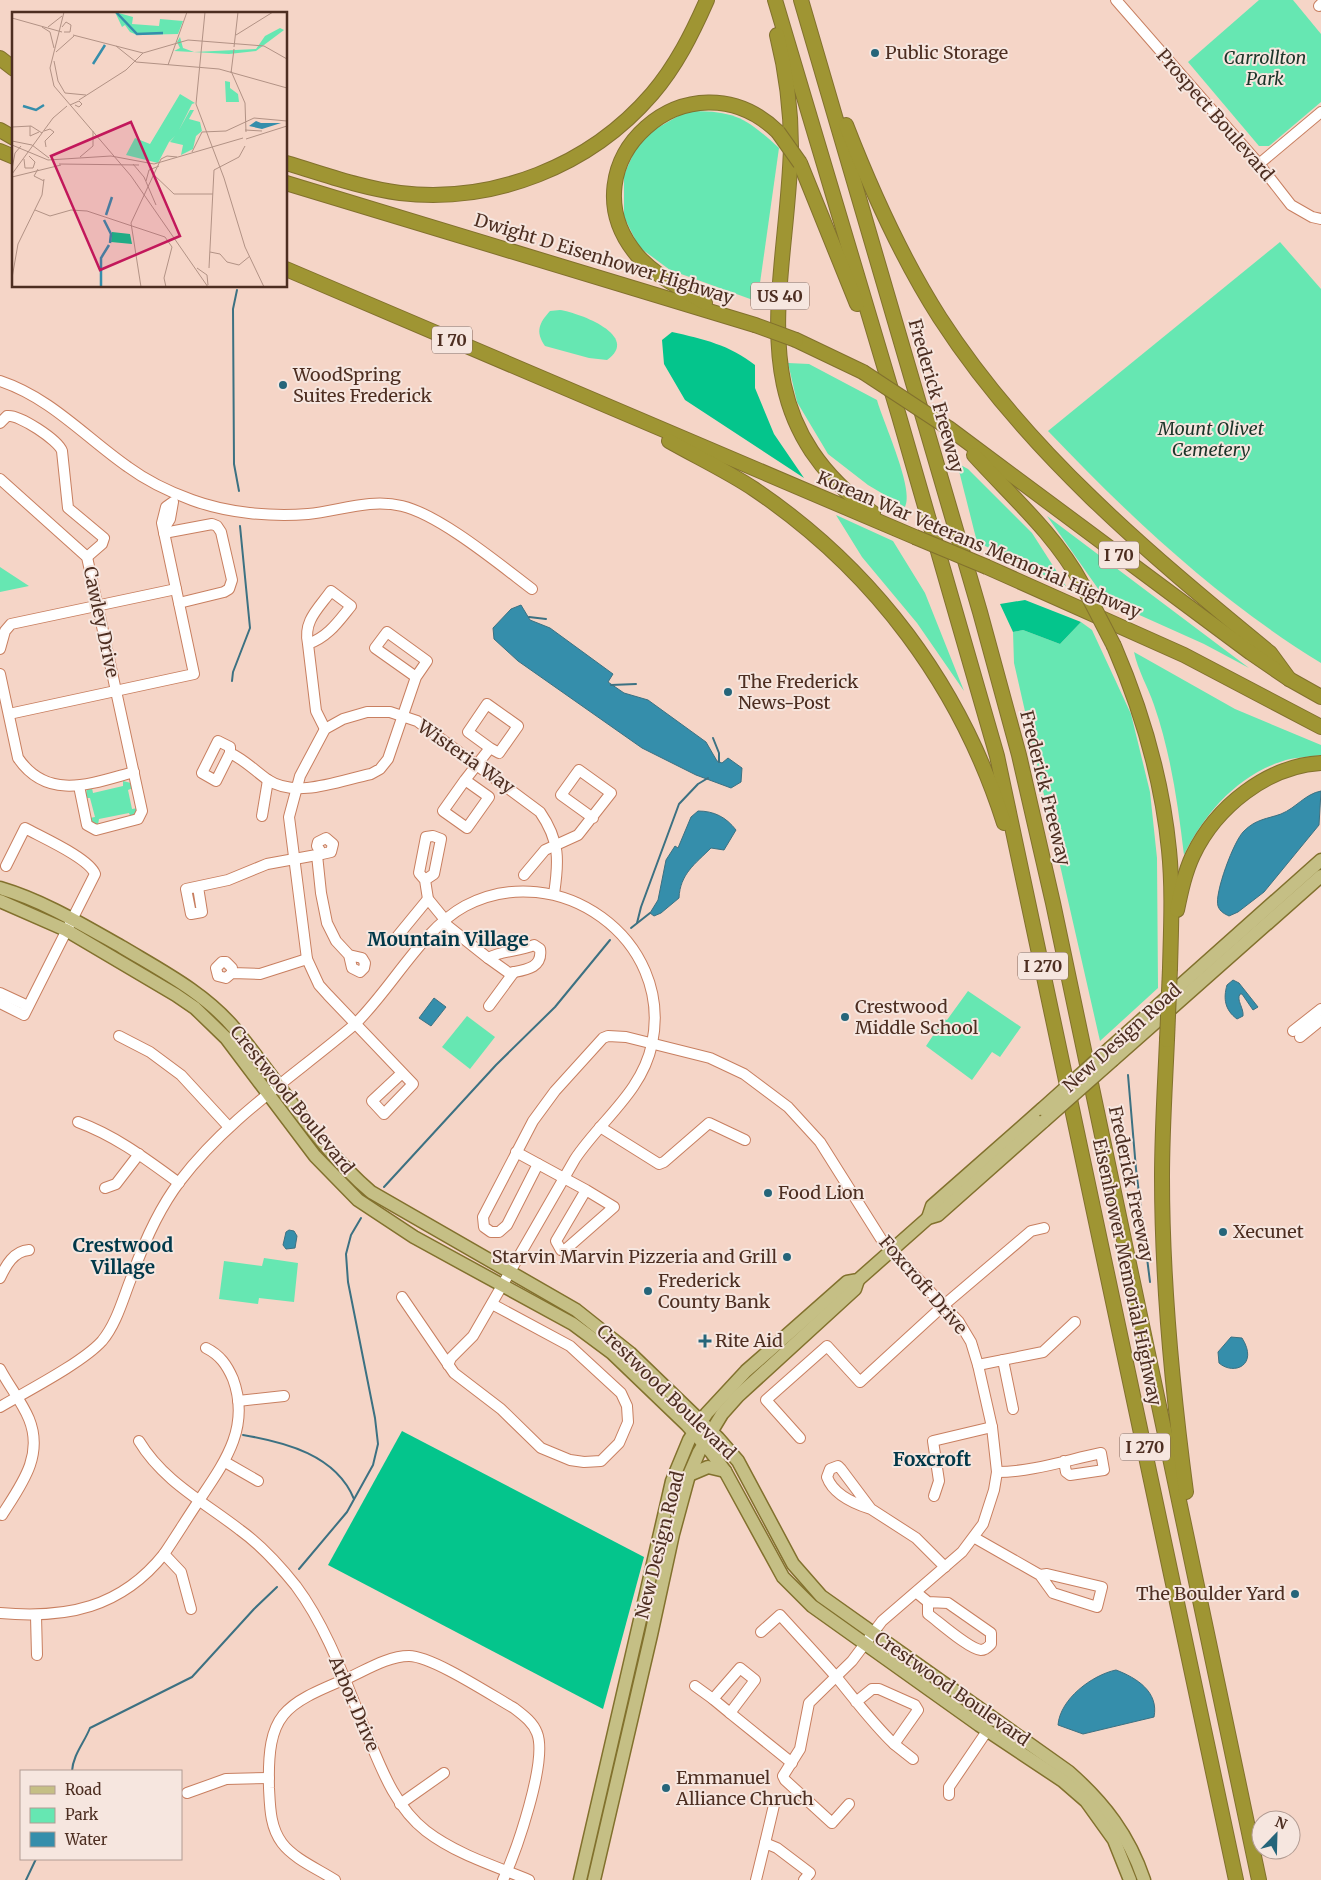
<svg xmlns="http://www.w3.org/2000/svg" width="1321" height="1880" viewBox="0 0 1321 1880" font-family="Merriweather,serif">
<rect width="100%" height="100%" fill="#f5d5c7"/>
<!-- green -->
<g fill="#66e7b2">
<path d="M1259 0H1293L1321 34V102L1269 146H1259L1188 62Z"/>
<path d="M687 111C734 111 744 116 779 148L760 283 753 300 670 270 639 247 624 217V175L635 150 652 131Z"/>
<path d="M1280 242 1321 289V663C1218 600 1131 518 1048 431Z"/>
<path d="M560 310C580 313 641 336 607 360L589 358 545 346C535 332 539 323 550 311Z"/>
<path d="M788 363 809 364 877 400C883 422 915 490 905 507L868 485 828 454 797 402Z"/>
<path d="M957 463 968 469 1032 533 1066 586 977 542Z"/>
<path d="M836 515 893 541 925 593 964 691 917 623 862 557Z"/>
<path d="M1047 516 1249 668 1204 644 1106 600Z"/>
<path d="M0 567 3 569 29 586 0 592Z"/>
<path d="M1081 622 1092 630 1131 714 1150 792 1157 858 1158 988 1100 1041 1014 663 1013 632 1023 630 1060 644Z"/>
<path d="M1134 652 1235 709 1321 745V755C1310 757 1297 757 1286 760 1239 774 1205 812 1184 855 1178 805 1171 754 1154 705 1148 687 1138 671 1134 652Z"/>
<path d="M123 781 131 783 133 788 128 790 132 809 138 808V813L131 818 129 813 99 819 98 825 91 823 90 818 95 817 90 798H85L87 789 92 788 93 793 123 786Z"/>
<path d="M968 991 1021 1027 1000 1057 992 1052 972 1080 926 1046 944 1019 947 1020Z"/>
<path d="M467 1016 495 1037 470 1069 442 1047Z"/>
<path d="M264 1258 298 1263 294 1302 259 1298 258 1304 219 1299 224 1261 262 1266Z"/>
</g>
<!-- forest -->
<g fill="#04c58c">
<path d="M672 332C703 339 730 345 755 365V388L774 434 804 478 685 400 664 364 662 340Z"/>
<path d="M1025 600 1081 622 1060 644 1023 630 1013 632 1000 604Z"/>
<path d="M402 1431 644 1557 603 1709 328 1565Z"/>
</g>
<!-- water -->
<g fill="#358eab" stroke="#3c7182">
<path d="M521 605 530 620 550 628 613 674 608 682 624 693 648 700 706 742 717 761 722 763 728 758 742 768 741 782 731 788 696 775 642 748 518 661 494 639 493 628 511 609Z"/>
<path d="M1321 791 1319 825 1264 892 1238 912 1229 916C1225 914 1220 912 1218 906 1214 894 1234 840 1244 831 1256 819 1267 819 1281 814 1296 808 1305 794 1321 791Z"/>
<path d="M698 811C714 811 726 817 736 830L724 850 711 848C695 864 680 874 679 898L661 913 654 916 650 913 658 900 666 860 675 846 678 848 691 817Z"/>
<path d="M1233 980 1239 983 1258 1007 1253 1010 1242 994H1240C1236 1000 1244 1008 1243 1016L1237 1019C1225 1010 1223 999 1227 985Z"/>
<path d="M434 998 446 1007 431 1026 419 1018Z"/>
<path d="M289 1230 294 1231 297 1236 295 1248 286 1249 283 1245 286 1232Z"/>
<path d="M1231 1337 1242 1338C1259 1365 1234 1376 1219 1363L1218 1352Z"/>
<path d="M1116 1670C1137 1678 1159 1692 1154 1717L1083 1734 1058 1725C1060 1699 1092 1675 1116 1670Z"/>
</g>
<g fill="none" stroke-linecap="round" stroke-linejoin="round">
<!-- stream -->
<g stroke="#3c7182" stroke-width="2">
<path d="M237 290 233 309 234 464 239 491"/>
<path d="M529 617 546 619"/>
<path d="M232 681 233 672 250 628 240 526"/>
<path d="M611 685 636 684"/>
<path d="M713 738 719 753V762"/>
<path d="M637 923 641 907 679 804 698 784 708 778"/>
<path d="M631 928 650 913"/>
<path d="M1128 1075 1136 1169 1150 1282"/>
<path d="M384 1187 496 1065 555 1007 610 940"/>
<path d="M243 1435C285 1442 336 1455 354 1499"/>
<path d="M299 1569 347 1512 373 1465 378 1444 375 1418 348 1282 346 1254 351 1235 361 1218"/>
<path d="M72 1771C73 1755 84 1743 90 1728L192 1677 254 1609 277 1587"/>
<path d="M26 1880 36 1859"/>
</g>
<!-- minor casing -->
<g stroke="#c87f60" stroke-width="12">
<g id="minor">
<path d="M1116 0 1259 164 1291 205 1312 217 1321 219"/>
<path d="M1319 6 1321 4"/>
<path d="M1259 164 1321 112"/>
<path d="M0 381C51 398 85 437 128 467 147 481 170 492 192 500 227 513 271 517 308 514 339 511 370 498 402 506 440 515 499 564 532 589"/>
<path d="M0 423 7 416C19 414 58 440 62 451L68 508 104 538 102 544 87 557"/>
<path d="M0 479 87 557 142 811 138 819 96 830 87 825 79 786"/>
<path d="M164 533 212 524 217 526 221 532 232 580 229 589 224 592 179 603"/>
<path d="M308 644C303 621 318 609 331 591L351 606C338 622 328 637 308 644L316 711 325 729"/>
<path d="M0 649 5 631 11 624 176 589"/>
<path d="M0 674 18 758C48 802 93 783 134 772"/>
<path d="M9 714 194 674 162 523 166 507 173 502 170 519 165 527"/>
<path d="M230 753V747L218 741 202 773 216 781 230 753C245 760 255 771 268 780 297 799 341 780 371 774L380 769 388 759 416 677 427 661 387 632 375 648 416 677"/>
<path d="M465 780 443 811 467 828 489 797 465 780 490 748 468 732 487 704 518 726 499 753 490 748"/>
<path d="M262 816 268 780"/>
<path d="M317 855 321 893 327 923 336 941 349 955 352 968 360 972 364 968 365 963 362 958 349 955"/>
<path d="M524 875 545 850 578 835 611 793 579 770 561 795 593 818"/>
<path d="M425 880 434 874 441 839 433 836 426 837 419 873 425 880 428 899 446 921"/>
<path d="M198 887 202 912 191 914 186 889 228 880 267 864 322 854 317 846 318 842 326 838 333 844 331 852 322 854"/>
<path d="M444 923 488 958"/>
<path d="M396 938 428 899"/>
<path d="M534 945 540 949C543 969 524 970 509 973L488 958C503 950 518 952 534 945Z"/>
<path d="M232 973V968L226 962H222L216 968 218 976 226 978 232 973 260 974 307 959"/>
<path d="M0 993 28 1006"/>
<path d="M0 1003 24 1015 95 874C89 858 41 837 25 828L6 866"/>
<path d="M489 1006 514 972"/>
<path d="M1293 1031 1321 1009"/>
<path d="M119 1036 150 1052 181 1075 228 1126"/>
<path d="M1300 1037 1321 1020"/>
<path d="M402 1073 372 1101 384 1114 413 1084 328 995 319 985 307 959 289 817 300 776 325 729 343 719 367 712H390L417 721 540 812C560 841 559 861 554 894"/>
<path d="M78 1122C116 1136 146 1159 179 1183"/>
<path d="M600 1127 659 1164 664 1162 709 1123 745 1140"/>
<path d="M516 1152 586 1190 556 1241 561 1250H565L614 1207 586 1190"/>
<path d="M538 1164 507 1225 499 1232H491L484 1227 483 1217 533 1121 555 1091 603 1038 608 1036 626 1037 710 1058 744 1074 788 1107 820 1142 883 1242 959 1322 971 1342 978 1365 992 1427 997 1472 994 1490 983 1524 962 1552 882 1621 852 1661 809 1703 800 1749 783 1776 785 1780 832 1823 849 1804"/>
<path d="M105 1188 116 1184 139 1154"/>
<path d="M0 1278C6 1265 14 1251 29 1250"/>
<path d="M402 1297 454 1373 501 1409 541 1448 570 1460 584 1462 601 1461 619 1443 628 1422 627 1406 621 1393 570 1346 492 1304"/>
<path d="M1003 1360 1013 1409"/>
<path d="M978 1365 1043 1352 1075 1322"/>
<path d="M0 1369C9 1386 22 1402 29 1419 44 1456 21 1485 2 1515"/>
<path d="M238 1401 284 1396"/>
<path d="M0 1407C27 1391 82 1363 102 1341 117 1323 123 1298 132 1276 144 1242 158 1210 180 1181 228 1118 294 1076 354 1025 390 991 422 929 465 906 558 857 674 939 652 1044 642 1092 601 1120 575 1159L473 1336 451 1358 448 1365"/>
<path d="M800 1438 766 1400 827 1346 860 1382 944 1305 1031 1231 1044 1228"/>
<path d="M139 1441C163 1481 204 1502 240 1530 261 1545 280 1566 296 1586 328 1629 346 1683 366 1732 381 1768 395 1807 426 1831 456 1854 495 1866 529 1880"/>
<path d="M225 1462 258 1481"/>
<path d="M997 1472C1032 1472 1067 1460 1101 1453L1104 1470 1070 1475 1066 1472 1064 1461"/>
<path d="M934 1496 939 1481 933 1441 992 1427"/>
<path d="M871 1509C855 1504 833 1494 827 1477L830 1469 838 1466 841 1469 871 1509 916 1538 945 1567"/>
<path d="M975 1538 1040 1575 1047 1574 1102 1587 1097 1607 1053 1593 1040 1575"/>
<path d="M164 1554 181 1572 191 1609"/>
<path d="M917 1593 928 1602 948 1603 991 1633V1644C988 1647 986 1650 981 1650 969 1649 939 1622 928 1614V1602"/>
<path d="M0 1613C66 1619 121 1608 164 1554 177 1535 189 1515 202 1496 227 1459 250 1425 233 1379 227 1365 220 1355 206 1348"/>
<path d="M36 1616 37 1655"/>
<path d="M761 1632 780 1615C799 1636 819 1657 838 1679 856 1701 873 1724 894 1744L918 1710 915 1705 879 1689H872L856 1702"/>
<path d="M695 1686 713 1699 740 1668 755 1680 730 1713 792 1763"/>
<path d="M713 1699 730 1713"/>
<path d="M894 1744 913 1759"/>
<path d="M187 1793 226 1779 269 1778"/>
<path d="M949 1795V1787L987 1731"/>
<path d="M400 1804 444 1773"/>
<path d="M765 1843 774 1805"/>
<path d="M335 1880C318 1869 294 1859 282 1843 270 1827 270 1807 269 1788 267 1713 283 1705 348 1678 366 1670 388 1656 409 1656 432 1656 491 1695 514 1708 523 1715 533 1722 537 1733 548 1761 516 1852 503 1880"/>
<path d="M756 1880 765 1843 777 1848 810 1873 804 1880"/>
</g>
</g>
<!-- major casing -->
<g stroke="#82712d" stroke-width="15">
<g id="major">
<path d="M0 888C44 901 83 925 122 947 162 971 205 993 235 1029 280 1083 317 1146 371 1192L576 1310 630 1353 718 1438 738 1461 793 1564 821 1596 1069 1772C1104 1803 1129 1835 1144 1880"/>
<path d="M0 901 66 930 176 995 195 1008 226 1038 315 1156 358 1200 414 1237 573 1324 612 1353 687 1425 711 1452 725 1471 783 1577 812 1606 979 1725 1063 1781 1086 1801 1114 1840 1130 1880"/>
<path d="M1110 1048 1321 860"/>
<path d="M1113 1060 1321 876"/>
<path d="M928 1218 932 1206 1042 1109"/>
<path d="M689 1475 708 1467 725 1471"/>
<path d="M580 1880 667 1503 672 1481 689 1440 707 1413 746 1371 847 1282 858 1280 928 1218 938 1215 1044 1121"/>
<path d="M594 1880 651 1635 673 1534 689 1475 699 1452 722 1414 738 1396 855 1289 858 1280"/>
</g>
</g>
<!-- highway casing -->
<g stroke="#82712d" stroke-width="16">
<g id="highway">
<path d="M775 0 899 416 997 756 1236 1880"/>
<path d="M801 0 980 612 1019 755 1053 903 1259 1880"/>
<path d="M777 35C786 71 791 109 791 147 787 291 735 413 873 513"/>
<path d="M0 58 14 69"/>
<path d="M846 125C872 192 901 257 940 318 1026 451 1148 553 1270 653L1289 679"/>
<path d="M0 130 14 138"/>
<path d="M0 151 14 157"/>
<path d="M286 163C324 174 361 188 400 193 494 204 590 166 652 94 676 66 692 34 707 0"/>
<path d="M800 163 857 304"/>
<path d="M286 183 755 325"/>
<path d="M286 269 915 537"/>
<path d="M705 303C682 288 655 276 637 255 561 164 690 47 778 132"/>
<path d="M796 340 863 372"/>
<path d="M950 429 1251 653 1289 679 1321 697"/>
<path d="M669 441C697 457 727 471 754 489 874 570 960 685 1004 823"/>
<path d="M974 455C1012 497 1054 533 1082 584"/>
<path d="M987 567 1184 655 1321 727"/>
<path d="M1114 646C1142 711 1162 779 1169 850 1173 889 1171 929 1170 968"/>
<path d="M1177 910C1181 891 1185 872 1193 855 1216 807 1267 766 1321 763"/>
<path d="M1167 1040C1165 1086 1162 1132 1162 1177 1162 1283 1172 1387 1186 1492"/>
</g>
</g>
<!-- minor -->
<use href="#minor" stroke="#fff" stroke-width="10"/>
<!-- major -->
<use href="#major" stroke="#c5bf85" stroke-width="12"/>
<!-- highway -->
<use href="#highway" stroke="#9f9533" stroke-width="14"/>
<!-- major-bridge casing -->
<g stroke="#82712d" stroke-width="15" stroke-linecap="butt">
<g id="major-bridge">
<path d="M1042 1109 1110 1048"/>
<path d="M1044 1121 1113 1060"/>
</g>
</g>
<!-- highway-bridge casing -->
<g stroke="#82712d" stroke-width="16" stroke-linecap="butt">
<g id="highway-bridge">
<path d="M778 132 800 163"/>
<path d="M755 325 796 340"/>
<path d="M863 372 950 429"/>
<path d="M915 537 987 567"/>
<path d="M1082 584 1114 646"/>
<path d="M1167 1040 1170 968"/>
</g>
</g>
<!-- major-bridge -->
<use href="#major-bridge" stroke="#c5bf85" stroke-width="12"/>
<!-- highway-bridge -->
<use href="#highway-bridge" stroke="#9f9533" stroke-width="14"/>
</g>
<!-- markers -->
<g fill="#25657a" stroke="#f6e6df" stroke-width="2">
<circle cx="875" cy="53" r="5"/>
<circle cx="283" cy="385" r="5"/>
<circle cx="728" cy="692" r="5"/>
<circle cx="845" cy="1017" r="5"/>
<circle cx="768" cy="1193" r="5"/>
<circle cx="1223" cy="1232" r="5"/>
<circle cx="787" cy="1257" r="5"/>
<circle cx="648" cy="1291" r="5"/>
<path d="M702.5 1333.5h5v5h5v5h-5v5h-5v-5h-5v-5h5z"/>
<circle cx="1295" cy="1594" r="5"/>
<circle cx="666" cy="1788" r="5"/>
</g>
<g text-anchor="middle" stroke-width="4" stroke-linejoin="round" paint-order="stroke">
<!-- shield labels -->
<g fill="#f6e6df" stroke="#80655a" stroke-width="1">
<rect x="751" y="282.5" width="58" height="27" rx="4"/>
<rect x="432" y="326.5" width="40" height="27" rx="4"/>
<rect x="1099" y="541.5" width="40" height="27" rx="4"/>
<rect x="1018" y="952.5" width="50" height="27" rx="4"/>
<rect x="1120" y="1433.5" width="50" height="27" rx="4"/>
</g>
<g font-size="16" font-weight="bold" fill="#4d2e21">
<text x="780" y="302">US 40</text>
<text x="452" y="346">I 70</text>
<text x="1119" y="561">I 70</text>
<text x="1043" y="972">I 270</text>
<text x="1145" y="1453">I 270</text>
</g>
<!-- poi labels -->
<g font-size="18" fill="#4d2e21" stroke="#f6e6df" text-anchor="start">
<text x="885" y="59">Public Storage</text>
<text x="293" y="381">WoodSpring<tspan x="293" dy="21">Suites Frederick</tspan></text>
<text x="738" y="688">The Frederick<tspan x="738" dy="21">News-Post</tspan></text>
<text x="855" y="1013">Crestwood<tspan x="855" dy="21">Middle School</tspan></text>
<text x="778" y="1199">Food Lion</text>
<text x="1233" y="1238">Xecunet</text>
<text x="777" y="1263" text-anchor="end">Starvin Marvin Pizzeria and Grill</text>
<text x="658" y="1287">Frederick<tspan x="658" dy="21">County Bank</tspan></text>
<text x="715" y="1347">Rite Aid</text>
<text x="1285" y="1600" text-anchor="end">The Boulder Yard</text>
<text x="676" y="1784">Emmanuel<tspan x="676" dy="21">Alliance Chruch</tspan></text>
</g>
<!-- park labels -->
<g font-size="18" font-style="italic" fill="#1c3429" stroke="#f6e6df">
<text x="1265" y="64">Carrollton<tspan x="1265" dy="21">Park</tspan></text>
<text x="1211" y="435">Mount Olivet<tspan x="1211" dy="21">Cemetery</tspan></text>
</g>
<!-- street labels -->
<g font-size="18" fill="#4d2e21" stroke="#f6e6df">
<text transform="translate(1215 115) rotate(49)" y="6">Prospect Boulevard</text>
<text transform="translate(604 259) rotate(17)" y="6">Dwight D Eisenhower Highway</text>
<text transform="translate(936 396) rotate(74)" y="6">Frederick Freeway</text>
<text transform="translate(979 545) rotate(23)" y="6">Korean War Veterans Memorial Highway</text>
<text transform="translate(101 622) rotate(78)" y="6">Cawley Drive</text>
<text transform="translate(466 757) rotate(35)" y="6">Wisteria Way</text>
<text transform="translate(1045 788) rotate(76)" y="6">Frederick Freeway</text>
<text transform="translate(1122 1038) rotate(-42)" y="6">New Design Road</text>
<text transform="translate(292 1100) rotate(51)" y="6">Crestwood Boulevard</text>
<text transform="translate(1131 1184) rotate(78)" y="6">Frederick Freeway</text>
<text transform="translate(1127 1272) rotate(78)" y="6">Eisenhower Memorial Highway</text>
<text transform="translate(923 1285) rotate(49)" y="6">Foxcroft Drive</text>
<text transform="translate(666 1392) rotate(44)" y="6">Crestwood Boulevard</text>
<text transform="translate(660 1545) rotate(-76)" y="6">New Design Road</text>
<text transform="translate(952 1689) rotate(35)" y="6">Crestwood Boulevard</text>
<text transform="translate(354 1704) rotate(67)" y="6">Arbor Drive</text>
</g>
<!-- neighbourhood labels -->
<g font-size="19" font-weight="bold" fill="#003849" stroke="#f6e6df">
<text x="448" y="946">Mountain Village</text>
<text x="123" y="1252">Crestwood<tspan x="123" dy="22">Village</tspan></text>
<text x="932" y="1466">Foxcroft</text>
</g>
</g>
<!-- overview -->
<g transform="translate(12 12)">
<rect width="275" height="275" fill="#f5d5c7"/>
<path d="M103 0 121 5 120 12 147 14 148 7 171 9 166 22 125 23 118 20 113 13 110 15ZM268 16 272 18 244 39 217 42 162 39 168 36 165 30 168 25 171 36 182 40 244 37 253 24ZM213 69 218 70V76L226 82 227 90H214ZM168 82 183 91 180 92 167 118 178 98H182L177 107 188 110 190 119 184 124 181 137 169 143 171 133 158 130 163 124 157 130 146 151 114 143 123 126 138 132Z" fill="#66e7b2"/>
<path d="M100 220 118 222 120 232 99 230Z" fill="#04c58c"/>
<path d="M244 109 249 111H269L250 117 237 114Z" fill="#358eab"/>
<path fill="none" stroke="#358eab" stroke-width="2.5" d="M104 0 125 22 151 21M81 52 93 33M11 94 24 98 32 93M94 203 100 185M92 208 99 222 98 231M89 275V246L97 233"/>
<path fill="none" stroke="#b29285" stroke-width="1" d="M52 0 38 56 42 74 119 164 196 275M193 0 184 92 212 166 233 235 252 275M0 6 50 20M30 15 38 20 42 36M36 15 50 4M50 15 54 10 59 13 58 20H52M61 23 131 41 176 28 252 34 275 47M224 23 261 0M104 34 124 50 207 57 275 76M222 35 226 0M44 40 62 24M42 49 46 69 53 81M156 53 175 0M219 59 233 91 234 120M219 61 222 37M53 81 74 83M67 88 114 58 131 41M58 93 67 89 70 92 67 95 63 93M18 114V124L27 120M0 115 19 114 30 121M233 118 250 119M32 119 38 117 42 120 33 129 34 135M234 127 275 114M0 129 20 133 37 146M0 133 36 148 99 144 142 152 231 126M180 140 190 120 214 119 242 106 275 109M68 145 81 134V119M12 147 13 156H21L23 150 17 144M47 152 127 153M121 152 132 165 144 193M0 157 3 141 9 134M26 157 22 164 32 169M0 162 41 106 55 94M141 162 162 182H201M0 165 49 153M134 169 137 158 147 154M23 198 38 204 59 198 75 199 153 225 160 235 152 266 154 275M198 240 208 242 215 250 227 253 238 244M185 256 195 263 196 273M197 256 202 158 227 145 233 134M0 266 6 232 30 183 32 167M129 275 119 211 149 147 155 144 165 145"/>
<path fill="#c2185b" fill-opacity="0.15" stroke="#c2185b" stroke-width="2.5" d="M119 110 168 224 88 258 39 144Z"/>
<rect width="275" height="275" fill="none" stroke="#4d2e21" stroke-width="2.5"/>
</g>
<!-- legend -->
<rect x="20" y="1770" width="162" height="90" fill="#f6e6df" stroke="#b29c93"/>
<rect x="30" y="1786" width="25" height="8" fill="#c5bf85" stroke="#b29c93"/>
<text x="65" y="1795" font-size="15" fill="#4d2e21">Road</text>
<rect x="30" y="1808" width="25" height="15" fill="#66e7b2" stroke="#b29c93"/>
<text x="65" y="1820" font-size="15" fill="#4d2e21">Park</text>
<rect x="30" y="1832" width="25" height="15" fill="#358eab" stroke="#b29c93"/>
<text x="65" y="1845" font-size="15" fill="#4d2e21">Water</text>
<!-- north arrow -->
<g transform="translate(1276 1835) rotate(23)"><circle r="24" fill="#f6e6df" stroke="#b29c93"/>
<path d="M0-4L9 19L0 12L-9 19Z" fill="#25657a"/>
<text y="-8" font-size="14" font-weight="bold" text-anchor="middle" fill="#4d2e21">N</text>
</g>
</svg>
